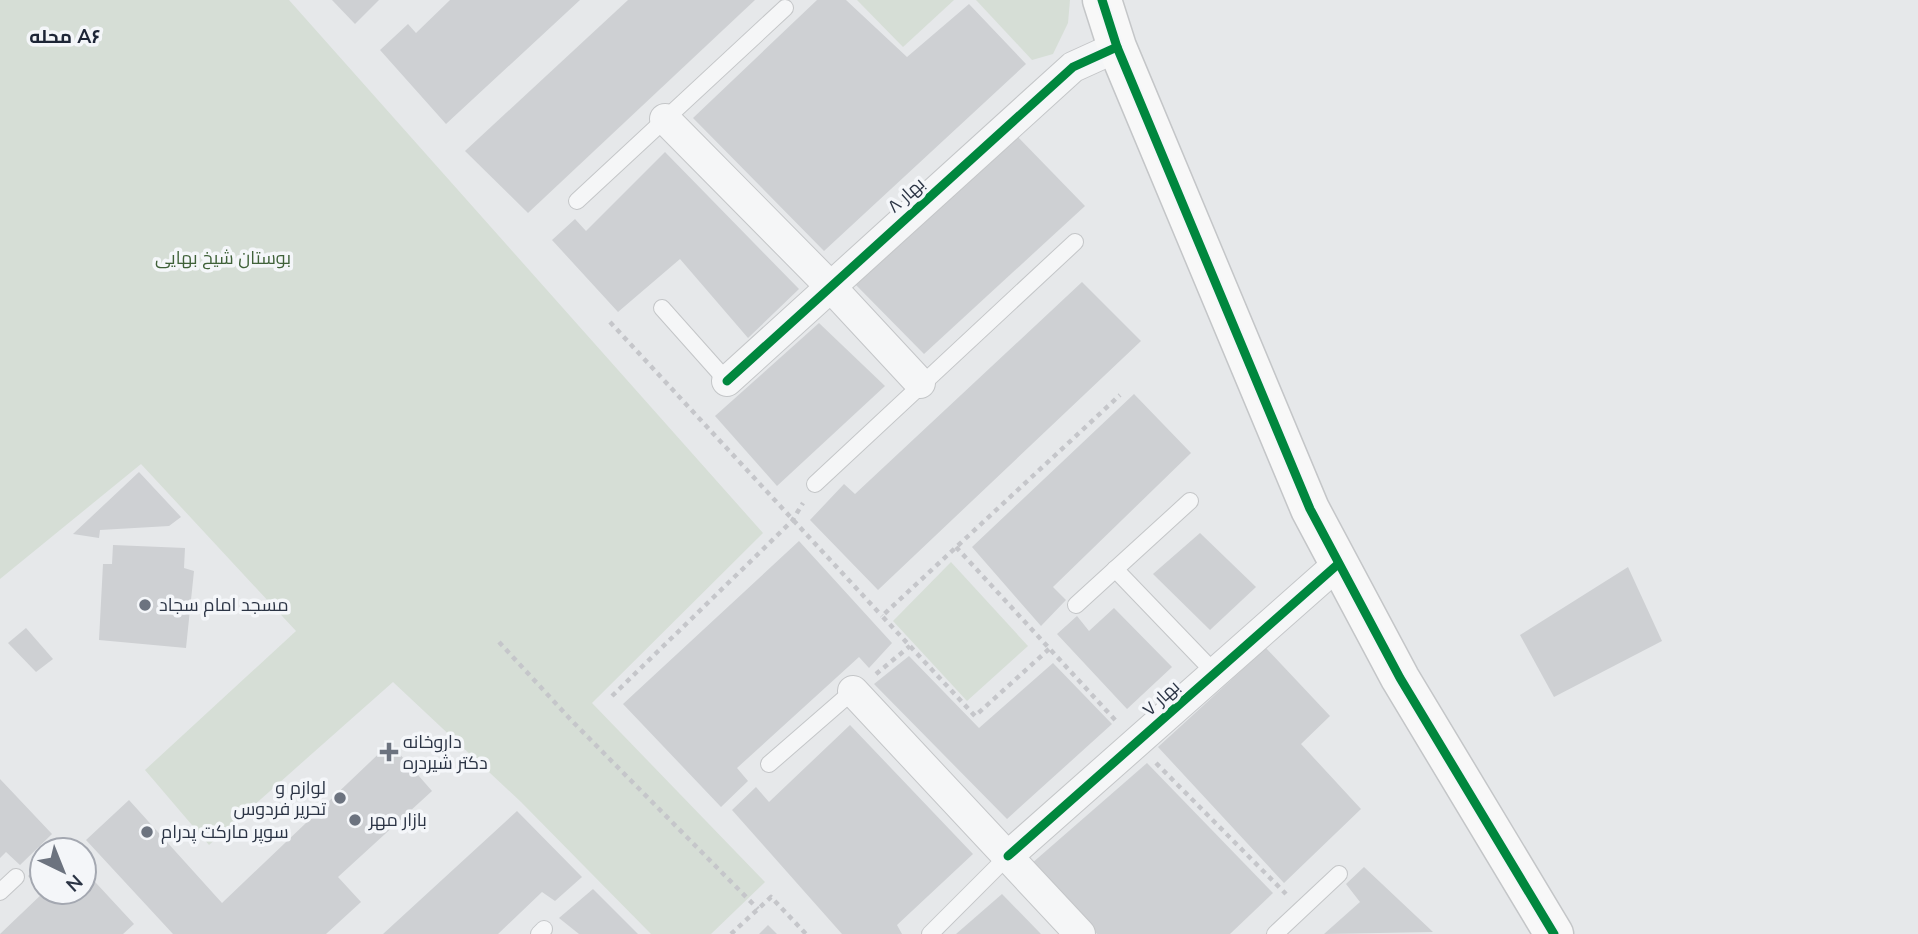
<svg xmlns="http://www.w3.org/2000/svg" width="1918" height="934" viewBox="0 0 1918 934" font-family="'Nunito Sans',Cairo,sans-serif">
<rect width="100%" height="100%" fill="#e6e8ea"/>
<!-- green -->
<g fill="#d6ded6">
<path d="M0 0H289L763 533 592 703 765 882 711 934H651L521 802 393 682 209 845 145 770 296 631 141 464 0 579Z"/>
<path d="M857 0H954L903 47Z"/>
<path d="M976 0H1070L1068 23 1053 54 1032 60Z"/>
<path d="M951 562 1028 646 967 701 893 621Z"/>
</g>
<!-- building -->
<g fill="#ced0d3">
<path d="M332 0H379L355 24Z"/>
<path d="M450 0H580L446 124 380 50 408 24 416 33Z"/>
<path d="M628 0H755L528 213 465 151Z"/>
<path d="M817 0H846L907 57 969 4 1026 64 824 251 693 118Z"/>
<path d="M1016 135 1085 206 924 354 854 283Z"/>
<path d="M665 152 799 289 748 338 680 259 618 312 552 240 575 219 586 231Z"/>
<path d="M1082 282 1141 341 878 590 810 520 844 484 855 494Z"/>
<path d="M819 323 885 386 777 486 715 416Z"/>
<path d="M1134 394 1191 453 1053 587 1066 600 1041 626 972 547Z"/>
<path d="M139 472 181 517 169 526 100 530 99 538 73 534Z"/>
<path d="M1200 533 1256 587 1210 630 1153 574Z"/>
<path d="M799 541 892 643 869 668 859 657 737 768 748 781 721 807 623 704Z"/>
<path d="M113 545 185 548 184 568 194 571 186 648 99 640 103 564H112Z"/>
<path d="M1628 567 1662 641 1554 697 1520 635Z"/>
<path d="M1114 608 1172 667 1127 709 1057 634 1077 616 1089 631Z"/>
<path d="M26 628 53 659 36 672 8 643Z"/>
<path d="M1266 648 1330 716 1301 744 1361 809 1284 883 1158 747Z"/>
<path d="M909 656 979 728 1053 663 1112 724 1007 819 874 684Z"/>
<path d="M850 725 973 854 897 925 902 934H842L732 810 756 787 769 802Z"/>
<path d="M390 743 432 791 338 877 361 902 326 934H173L86 840 129 800 222 903Z"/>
<path d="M1147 763 1273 893 1230 934H1097L1031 864Z"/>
<path d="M0 779 52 834 20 865 6 852 0 858Z"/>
<path d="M517 811 582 877 555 901 542 892 498 934H383Z"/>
<path d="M42 863V891L28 876Z"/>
<path d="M1364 867 1433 932 1324 934 1360 902 1346 884Z"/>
<path d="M84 870 134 924 123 934H0L44 892H84Z"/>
<path d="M593 889 638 934H579L559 918Z"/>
<path d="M1002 894 1041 934H956Z"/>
<path d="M768 925 777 934H759Z"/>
</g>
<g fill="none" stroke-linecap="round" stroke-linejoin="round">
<!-- lane casing -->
<g stroke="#c4c6c8" stroke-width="18">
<g id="lane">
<path d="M577 201 785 8"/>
<path d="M662 308 727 381"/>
<path d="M815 484 1075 242"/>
<path d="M1115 569 1213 671"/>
<path d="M1076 605 1190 501"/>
<path d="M769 764 853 691"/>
<path d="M0 892 16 877"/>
<path d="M539 934 544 929"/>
<path d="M930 934 1008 856"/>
<path d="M1275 934 1339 874"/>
</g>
</g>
<!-- street casing -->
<g stroke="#c4c6c8" stroke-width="32">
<g id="street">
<path d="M665 119 829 285 920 383"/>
<path d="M727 381 1073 67 1117 47"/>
<path d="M853 691 1080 934"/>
<path d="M1008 856 1337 565"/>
</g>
</g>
<!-- secondary casing -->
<g stroke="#c4c6c8" stroke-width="41">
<path id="secondary" d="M1102 0 1117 47 1310 509 1400 678 1554 934"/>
</g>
<!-- path -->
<g stroke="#c5c6ca" stroke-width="4.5" stroke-dasharray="5 5" stroke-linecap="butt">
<path d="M610 322 882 616"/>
<path d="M956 547 1117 722"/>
<path d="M499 642 572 721 758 909"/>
<path d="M1049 649 975 716 882 616 1120 395"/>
<path d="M876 674 910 646"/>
<path d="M612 696 792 521 803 503"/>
<path d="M1156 763 1286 894"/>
<path d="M731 934 771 897 806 934"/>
</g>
<!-- lane -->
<use href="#lane" stroke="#f5f6f7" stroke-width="16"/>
<!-- street -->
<use href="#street" stroke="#f5f6f7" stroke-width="30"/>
<!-- secondary -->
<use href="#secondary" stroke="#f8f8f8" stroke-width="38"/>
<!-- cycleway casing -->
<g stroke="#f4f6f9" stroke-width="13">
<g id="cycleway">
<path d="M1102 0 1117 47 1310 509 1400 678 1554 934"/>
<path d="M727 381 1073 67 1117 47"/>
<path d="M1008 856 1337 565"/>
</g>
</g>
<!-- cycleway -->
<use href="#cycleway" stroke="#00873e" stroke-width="9"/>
</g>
<!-- markers -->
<g fill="#6c737f" stroke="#f4f6f9" stroke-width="2.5">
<circle cx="145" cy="605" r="7"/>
<path d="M385.5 741.5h7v7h7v7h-7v7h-7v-7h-7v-7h7z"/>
<circle cx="340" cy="798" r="7"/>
<circle cx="355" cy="820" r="7"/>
<circle cx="147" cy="832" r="7"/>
</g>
<g text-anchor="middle" stroke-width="7" stroke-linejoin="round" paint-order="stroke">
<!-- street labels -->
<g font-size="18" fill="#2b3445" stroke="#f4f6f9">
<text transform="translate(906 195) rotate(-42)" y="6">بهار ۸</text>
<text transform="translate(1161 698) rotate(-43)" y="6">بهار ۷</text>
</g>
<!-- park labels -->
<g font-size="18" fill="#3f6138" stroke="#f4f6f9">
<text x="223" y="264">بوستان شیخ بهایی</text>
</g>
<!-- poi labels -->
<g font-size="18" fill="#2b3445" stroke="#f4f6f9" text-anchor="start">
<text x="159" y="611">مسجد امام سجاد</text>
<text x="403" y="748">داروخانه<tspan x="403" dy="21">دکتر شیردره</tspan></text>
<text x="326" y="794" text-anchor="end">لوازم و<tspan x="326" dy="21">تحریر فردوس</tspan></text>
<text x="369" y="826">بازار مهر</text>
<text x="161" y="838">سوپر مارکت پدرام</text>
</g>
<!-- neighbourhood labels -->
<g font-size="19" font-weight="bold" fill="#1d2536" stroke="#f4f6f9">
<text x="65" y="43">محله A۶</text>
</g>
</g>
<!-- north arrow -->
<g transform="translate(63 871) rotate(137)"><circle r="33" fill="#f4f6f9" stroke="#a4a8b1" stroke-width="2"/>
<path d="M0-5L12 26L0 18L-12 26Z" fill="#6c737f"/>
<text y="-10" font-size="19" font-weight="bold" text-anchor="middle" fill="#2b3445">N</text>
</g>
</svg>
